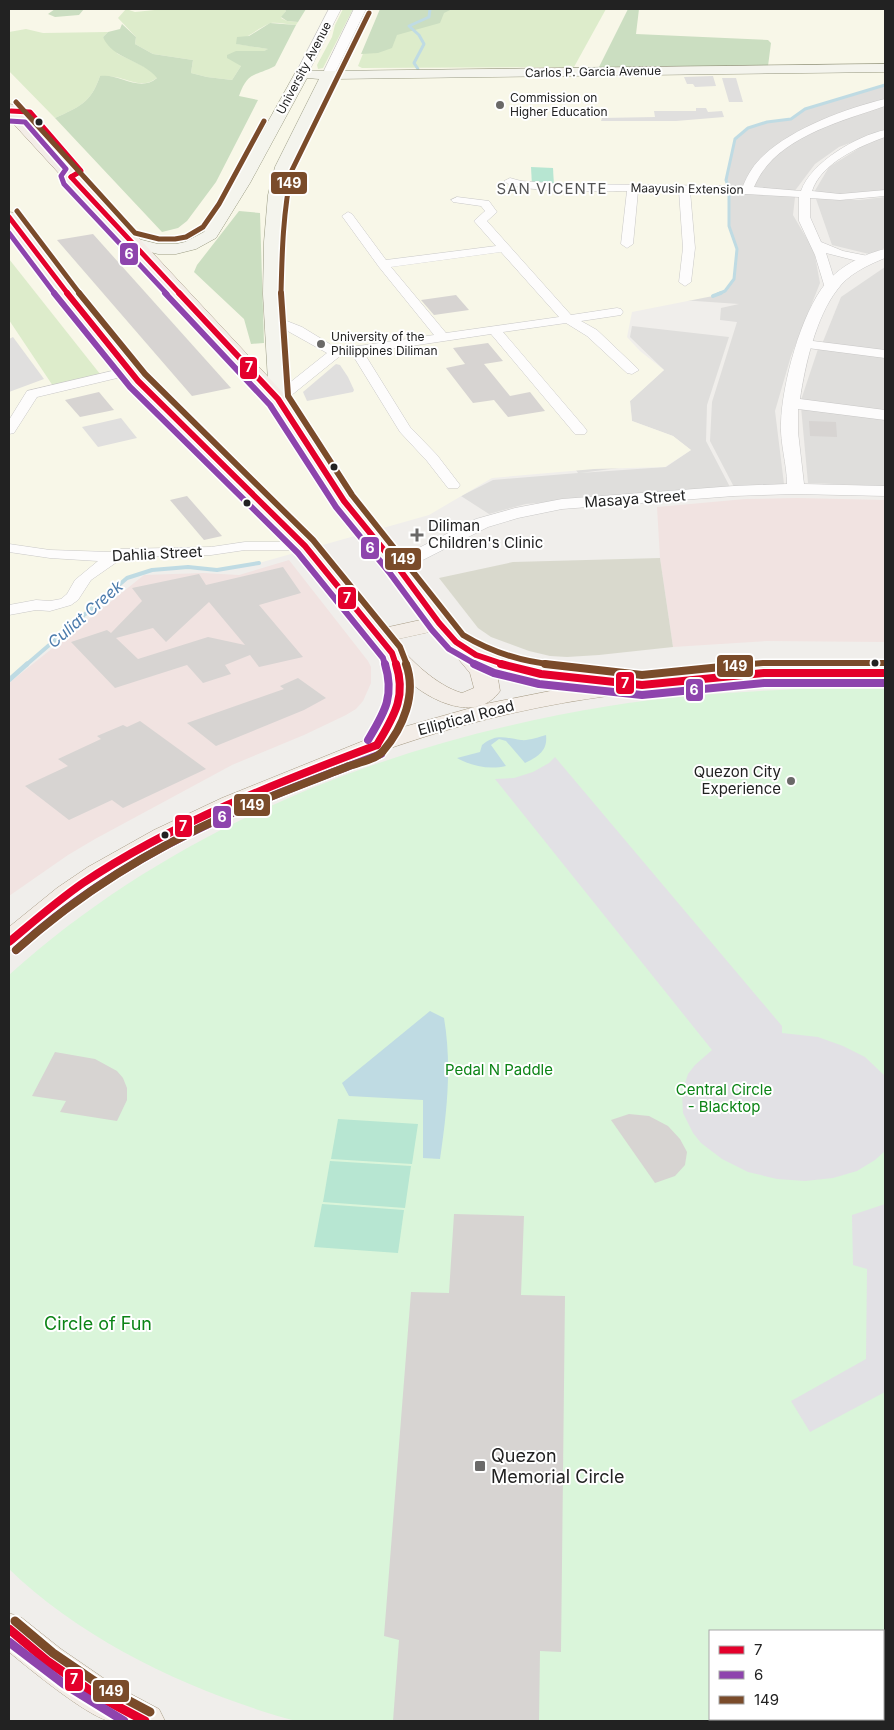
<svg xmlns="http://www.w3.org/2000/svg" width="894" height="1730" viewBox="0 0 894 1730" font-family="Inter,sans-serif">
<rect width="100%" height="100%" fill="#f0eeeb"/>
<!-- residential -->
<g fill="#dfdedc">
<path d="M885 86V101L836 119 785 142 746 188 722 187 554 130 799 114 805 109 818 104Z"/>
<path d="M885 104V130L839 147 815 164 794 192 748 188 760 169 791 143 823 125Z"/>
<path d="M885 137V193L869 195 813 194 829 167 869 142Z"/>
<path d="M686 191 736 192 795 197 793 215 814 251 820 283 791 356 775 411 784 484 734 487 710 441 712 402 737 322 720 320 721 308 739 304 681 300 624 312 621 401 642 465 580 473 666 467 691 450 673 436 632 421 630 401 664 370 630 337 632 326 729 337 707 405 706 441 730 487 526 504 489 514 461 496 493 480 578 473 396 206Z"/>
<path d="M885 197V248L869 254 832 245 816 199 859 200Z"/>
<path d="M885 267V351L822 344 841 297Z"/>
<path d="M818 349 885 358V411L801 400Z"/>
<path d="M801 407 885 419V486L808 483Z"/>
</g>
<!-- commercial -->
<g fill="#f1e3e1">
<path d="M797 498 885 500V642L767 641 673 647 660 558 657 507 745 499Z"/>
<path d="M289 560 368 661 371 667V683L363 701 356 709 346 715 304 735 232 765 95 839 68 855 9 896V683L144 575 203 573 239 575Z"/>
</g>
<!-- education -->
<path fill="#f8f7e8" d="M9 9H885V86L852 94 805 109 791 119 767 122 748 128 735 139 726 180 729 193V226L737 249 734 279 725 291 713 296 632 312 627 337 640 351 664 370 630 401 632 421 673 436 691 450 665 467 594 469 492 478 429 515 259 563 217 570 151 569 127 578 9 680Z"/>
<!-- construction -->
<path fill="#d9d9cd" d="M660 558 673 647 599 655 567 657 550 656 529 651 491 637 478 628 439 578 513 562Z"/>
<!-- grass -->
<g fill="#ddeccb">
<path d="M126 9 135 12 164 9H284L286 11 281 18 287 21 298 22 296 25C288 25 279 22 271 23 266 24 241 40 237 44L269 49 264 51H236L241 66 232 80 207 77 191 73 193 60 153 54 135 44 136 37 118 18Z"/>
<path d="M343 9H353L323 68 318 69 317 65 332 37 335 25Z"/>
<path d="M381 9H606L574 67 362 68 358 66Z"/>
<path d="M26 29 43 33 108 32 103 37 118 54 151 70 158 77C145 88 134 82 120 78 114 76 106 77 100 76 91 103 79 107 55 118L9 71V32Z"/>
<path d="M9 259 100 374 53 386 9 320Z"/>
</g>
<!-- forest -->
<g fill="#cbdec1">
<path d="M55 9H84L79 15 55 17 48 14Z"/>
<path d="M284 9H306L298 22 287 21 281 17 286 11Z"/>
<path d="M380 9H452L444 13 440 23 397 35 392 48 378 53 361 54Z"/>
<path d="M628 9H639L636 34 768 40 771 43 768 66 599 67Z"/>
<path d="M270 23 296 25 275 66C254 77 248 71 239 96L258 100 216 182 187 221 178 228 162 232 55 118C79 107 91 103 100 76 120 73 139 93 157 78 143 60 112 59 103 37L108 32 120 29 122 24 136 37 135 44 153 54 193 60 191 73 207 77 232 80 241 66 227 58V55L236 51H264L268 49 236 44 237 37 249 36Z"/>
<path d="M239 211 260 213 264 343 251 344 244 319 194 272 197 265Z"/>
</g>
<!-- park -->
<path fill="#daf5da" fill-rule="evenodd" d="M798 689H885V1721H296C196 1694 84 1642 9 1569V975C174 826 391 741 609 706 671 696 735 692 798 689ZM710 1631H883V1719H710Z"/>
<!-- pitch -->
<g fill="#b7e6d2">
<path d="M531 167 553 168 554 186H532Z"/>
<path d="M338 1119 418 1124 412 1164 331 1159Z"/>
<path d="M330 1161 411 1166 405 1208 323 1202Z"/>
<path d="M322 1204 404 1210 398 1253 314 1247Z"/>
</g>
<!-- parking -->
<g fill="#e0dfde">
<path d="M713 76 716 86 695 87 693 84H687L684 77Z"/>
<path d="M722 78H736L743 102H729Z"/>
<path d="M696 108H706L708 112 722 111 724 117 676 121H601L602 118 655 117 654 111H696Z"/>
<path d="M13 337 44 379 9 392V339Z"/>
<path d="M336 364 340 365 348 377 354 390 353 392 307 401 303 392Z"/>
<path d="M121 418 137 438 98 447 82 427Z"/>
</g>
<!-- plaza -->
<g fill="#e2e1e5">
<path d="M555 757 782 1026V1033L818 1037 843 1046 865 1057 885 1076V1151L875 1160 857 1171 833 1178 805 1181 777 1179 748 1172 722 1159 701 1143 693 1133 683 1113 682 1093 688 1074 695 1065 712 1050 495 779 514 778 533 772 549 763Z"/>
<path d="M885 1204V1392L810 1432 791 1401 866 1359 867 1269 853 1265 852 1215Z"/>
</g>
<!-- water -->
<g fill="#bfdbe3">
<path d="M546 735C548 751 537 757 525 763L506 741 499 739 491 745 506 766C489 770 471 766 457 758L480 752 482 745C496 733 506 738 521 740 528 741 539 737 546 735Z"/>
<path d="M430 1011 444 1018C452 1065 447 1112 440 1159L423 1158V1100L349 1096 342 1083Z"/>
</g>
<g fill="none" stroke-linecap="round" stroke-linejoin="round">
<!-- stream-far2 -->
<g stroke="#bfdbe3" stroke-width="3">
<path d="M418 69 414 63 424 44 419 35 409 26 429 17 430 9"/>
<path d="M728 186 726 180 735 139 748 128 767 122 791 119 805 109 885 85"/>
<path d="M718 294 725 291 734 279 737 249 729 226V193"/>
</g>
<!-- stream-far1 -->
<g stroke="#bfdbe3" stroke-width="4">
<path d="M713 296 721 293"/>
<path d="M26 665 127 578 152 570 188 567 217 570 259 563"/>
</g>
<!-- stream -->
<path stroke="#bfdbe3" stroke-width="5" d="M9 680 27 664"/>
</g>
<!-- building -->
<g fill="#d7d4d2" fill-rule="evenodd">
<path d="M93 234 231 388 192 396 57 240Z"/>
<path d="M456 295 469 310 434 315 421 300Z"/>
<path d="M488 343 503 361 484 364 510 396 530 392 545 411 508 417 494 400 473 403 446 368 465 364 453 348Z"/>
<path d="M99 392 114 410 80 417 65 400Z"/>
<path d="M809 421 836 422 837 437 810 436Z"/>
<path d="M187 496 222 536 204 540 170 500Z"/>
<path d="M283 567 301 593 259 605 303 657 259 667 250 655 225 665 231 674 203 683 187 665 115 688 71 642 107 630 111 633 142 601 132 588 199 574 206 585ZM209 602 245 645 208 637 138 659 116 638 153 628 166 642Z"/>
<path d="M298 678 326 698 304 710 216 746 187 723 284 689 280 686Z"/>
<path d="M140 721 206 769 123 808 112 800 69 820 25 786 68 766 58 759 101 739 97 736 123 725 127 727Z"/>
<path d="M55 1052 95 1059 117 1071 123 1078 127 1088V1100L117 1121 60 1112 66 1101 32 1096Z"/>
<path d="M629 1114 649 1116 668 1126 680 1139 687 1152 685 1165 675 1176 655 1183 611 1120Z"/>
<path d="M454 1214 524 1216 521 1295 565 1296 561 1652 540 1651 539 1721H393L399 1640 384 1636 411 1292 449 1293Z"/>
</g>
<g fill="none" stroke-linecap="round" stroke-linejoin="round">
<!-- minor casing -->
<g stroke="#c9c8c7" stroke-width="1">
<g id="minor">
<path d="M885 99V106C839 122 774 138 754 187L801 191C811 162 857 136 885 130V137C860 146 821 163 812 191L840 194 885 190V196L840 200 810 198V217L821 242 843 251 873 257 875 260 869 264 826 253 837 288 831 292 825 288 815 255 799 221V197L690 191 695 248 691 282 685 286 679 282 683 248 679 191H638L633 244 627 248 621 244 627 191C605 191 517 194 504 181L510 178 521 181 561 184 743 186C748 174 754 164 764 155 793 128 847 108 885 99Z"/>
<path d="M457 197 489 201 497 212 487 221 571 315 617 308 621 309 623 312 621 315 581 321 597 330 639 370 632 374 627 373 587 336 566 323 503 332 585 428 587 431 585 434H575L491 334 364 353 410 427 437 455 460 485 458 488H448L427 461 400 432 352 354 340 356 283 402H273L271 399 273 396 327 353 268 320 274 316 302 327 338 349 434 335 379 267 342 216 348 212 352 214 386 260 496 246 474 221 485 211 481 206 453 202 451 200ZM501 252 559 317 446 333 391 267Z"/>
<path d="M805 340 885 350V358L800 347 799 344Z"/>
<path d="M129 367 134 368 136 371 134 374 37 397 14 433 9 434V420L27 391Z"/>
<path d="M245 542H305L310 543 312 546 310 549 305 550H245L211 555 124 557 91 580 78 600 71 605 50 611 36 610 9 615V605L36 600 50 601 61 599 67 594 75 580 98 561 50 558 9 552V544L50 550 110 552 121 549 211 547Z"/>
</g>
</g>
<!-- tertiary casing -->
<g stroke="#c9c8c7" stroke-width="1">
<g id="tertiary">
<path d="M329 9H341L308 73 302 77 298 76 296 73Z"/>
<path d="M354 9H366L334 75 328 79 324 78 322 75Z"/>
<path d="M885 249V258C868 265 848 274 837 290 816 317 805 365 800 399L885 410V420L798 409V432L804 484 885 486V496L795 494 734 496 562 509 518 518 488 527 403 570 397 571 391 570 388 566 391 562 476 519 515 508 562 499 734 486 787 484C787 464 780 444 781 423 782 384 801 313 826 283 840 266 864 254 885 249Z"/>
</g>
</g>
<!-- secondary casing -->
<g stroke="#999a82" stroke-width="1">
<path id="secondary" d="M885 64V72L333 79 291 167 284 195 280 242 279 294 287 399 284 403 278 404 272 403 269 399 263 294 264 242 268 195 275 167 319 79 307 78 250 183 216 238 196 249 176 254H158L124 245 122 242 124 239 130 237 158 244H176L185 242 204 232 234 183 295 73 297 70 328 71Z"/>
</g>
<!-- primary casing -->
<g stroke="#a79c86" stroke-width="1">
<g id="primary">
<path d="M9 104 15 105 285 395 353 497 465 637C510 663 550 667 601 673L610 675 613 680C704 669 794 664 885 666V680C752 681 618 686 488 719 391 743 296 782 206 825 162 846 120 870 80 898 68 906 57 915 46 924 34 934 24 947 9 951V927L57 888 88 867 154 830 222 798 368 739 383 712 387 699 388 676 380 654 297 551 131 385 76 318 9 229V212L16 213 90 310 145 377 313 541 384 628 425 619 336 506 270 403 9 119ZM435 631 470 673 474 688 462 693C437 686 410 660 394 640ZM491 668 526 677 580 685 485 704 400 728C408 713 413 702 412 684 435 703 478 722 500 691L498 679Z"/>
<path d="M9 1613 22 1618 61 1649 112 1684 159 1709 165 1721C147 1721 127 1724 110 1721 89 1718 27 1667 9 1652Z"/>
</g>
</g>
<!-- minor -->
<use href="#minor" fill="#fdfcfc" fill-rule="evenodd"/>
<!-- tertiary -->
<use href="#tertiary" fill="#fdfcfc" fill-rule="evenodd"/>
<!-- secondary -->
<use href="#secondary" fill="#f4f4ed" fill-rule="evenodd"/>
<!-- primary -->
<use href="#primary" fill="#f3ede7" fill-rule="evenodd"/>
<!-- bus-1-far3 casing -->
<g stroke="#fff" stroke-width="8">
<g id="bus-1-far3">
<path d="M11 111 30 112 81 171 71 177"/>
<path d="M71 177 180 294"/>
<path d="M9 217 68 294"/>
</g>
</g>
<!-- bus-1-far2 casing -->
<g stroke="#fff" stroke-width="9">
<g id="bus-1-far2">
<path d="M67 293 138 381 305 546 392 653 396 665"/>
<path d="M179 293 278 399 344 501 397 566 439 623 456 642 476 655 506 665"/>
</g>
</g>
<!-- bus-1-far1 casing -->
<g stroke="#fff" stroke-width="11">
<g id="bus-1-far1">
<path d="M501 664 541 674 642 685 764 673H885"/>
<path d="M377 745C393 717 407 698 396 664"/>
<path d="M9 942C33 922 57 901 83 883 173 823 276 783 377 745"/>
</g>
</g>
<!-- bus-1 casing -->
<g stroke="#fff" stroke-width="13">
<path id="bus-1" d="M9 1629 47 1661 98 1696 145 1721"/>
</g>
<!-- bus-2-far3 casing -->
<g stroke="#fff" stroke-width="8">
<g id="bus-2-far3">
<path d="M9 121 25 122 66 169 61 176 64 184 167 294"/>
<path d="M9 233 55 294"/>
</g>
</g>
<!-- bus-2-far2 casing -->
<g stroke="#fff" stroke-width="9">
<g id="bus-2-far2">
<path d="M54 293 130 387 298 553 383 658 385 665"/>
<path d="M165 293 270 405 336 507 389 572 432 630 449 649 477 665"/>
</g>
</g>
<!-- bus-2-far1 casing -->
<g stroke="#fff" stroke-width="11">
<g id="bus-2-far1">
<path d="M474 664 494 673 539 684 642 695 764 683H885"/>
<path d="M368 740C384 713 395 697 385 664"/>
<path d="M16 950C126 850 245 805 381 754"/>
</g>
</g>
<!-- bus-2 casing -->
<g stroke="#fff" stroke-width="13">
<path id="bus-2" d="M9 1642 64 1684 124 1721"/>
</g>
<!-- bus-3-far3 casing -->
<g stroke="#fff" stroke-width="8">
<g id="bus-3-far3">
<path d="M16 102 135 233 159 239H175L186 237 203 227 219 204 264 121"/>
<path d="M17 211 80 294"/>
<path d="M281 294C282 252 283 211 292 170L369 13"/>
</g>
</g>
<!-- bus-3-far2 casing -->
<g stroke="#fff" stroke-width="9">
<g id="bus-3-far2">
<path d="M79 293 145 374 313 540 400 647 407 665"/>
<path d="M281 293 288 396 352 495 463 635C491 652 523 662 556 665"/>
<path d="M739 665 763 663H885"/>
</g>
</g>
<!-- bus-3-far1 casing -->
<g stroke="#fff" stroke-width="11">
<g id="bus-3-far1">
<path d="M545 664 642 675 751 664"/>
<path d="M16 950C81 892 150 850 229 814 268 797 309 782 349 766 358 763 377 759 383 751 403 728 417 694 406 664"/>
</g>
</g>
<!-- bus-3 casing -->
<g stroke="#fff" stroke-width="13">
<path id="bus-3" d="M15 1621 53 1653 103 1687 150 1712"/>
</g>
<!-- bus-1-far3 -->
<use href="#bus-1-far3" stroke="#e4002b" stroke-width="5"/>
<!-- bus-1-far2 -->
<use href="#bus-1-far2" stroke="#e4002b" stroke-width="6"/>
<!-- bus-1-far1 -->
<use href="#bus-1-far1" stroke="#e4002b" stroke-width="8"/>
<!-- bus-1 -->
<use href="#bus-1" stroke="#e4002b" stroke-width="9"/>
<!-- bus-2-far3 -->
<use href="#bus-2-far3" stroke="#8e44ad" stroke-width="5"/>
<!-- bus-2-far2 -->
<use href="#bus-2-far2" stroke="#8e44ad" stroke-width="6"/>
<!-- bus-2-far1 -->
<use href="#bus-2-far1" stroke="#8e44ad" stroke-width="8"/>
<!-- bus-2 -->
<use href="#bus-2" stroke="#8e44ad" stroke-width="9"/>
<!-- bus-3-far3 -->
<use href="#bus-3-far3" stroke="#7a4b2a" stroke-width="5"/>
<!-- bus-3-far2 -->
<use href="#bus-3-far2" stroke="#7a4b2a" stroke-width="6"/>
<!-- bus-3-far1 -->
<use href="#bus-3-far1" stroke="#7a4b2a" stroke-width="8"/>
<!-- bus-3 -->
<use href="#bus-3" stroke="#7a4b2a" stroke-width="9"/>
</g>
<!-- markers -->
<g fill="#6a6968" stroke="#fff" stroke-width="2">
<circle cx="500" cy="105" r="5"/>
<circle cx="321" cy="344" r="5"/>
<path d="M414.5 527.5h5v5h5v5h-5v5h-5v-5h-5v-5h5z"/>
<circle cx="791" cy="781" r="5"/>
<rect x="474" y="1460" width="12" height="12" rx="2.5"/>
</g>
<g fill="#222" stroke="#fff" stroke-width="2">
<circle cx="39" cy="122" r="4.5"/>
<circle cx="334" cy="467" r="4.5"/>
<circle cx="247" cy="503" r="4.5"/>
<circle cx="875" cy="663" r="4.5"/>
<circle cx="165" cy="835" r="4.5"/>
</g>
<g text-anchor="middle" stroke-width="4" stroke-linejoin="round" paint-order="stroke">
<!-- far-street labels -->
<g font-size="12" fill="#222" stroke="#fff">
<text transform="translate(304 68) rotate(-62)" y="4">University Avenue</text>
<text transform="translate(593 72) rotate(-1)" y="4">Carlos P. Garcia Avenue</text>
<text transform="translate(687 189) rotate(1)" y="4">Maayusin Extension</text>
</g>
<!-- far-poi labels -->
<g font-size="12" fill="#222" stroke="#fff" text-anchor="start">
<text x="510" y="102">Commission on<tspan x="510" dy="14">Higher Education</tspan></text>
<text x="331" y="341">University of the<tspan x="331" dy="14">Philippines Diliman</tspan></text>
</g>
<!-- far-quarter labels -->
<g font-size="15" letter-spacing="1" fill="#555" stroke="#fff">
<text x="552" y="194">SAN VICENTE</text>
</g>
<!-- street labels -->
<g font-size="15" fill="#222" stroke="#fff">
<text transform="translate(635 499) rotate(-4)" y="5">Masaya Street</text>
<text transform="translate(157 554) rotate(-3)" y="5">Dahlia Street</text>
<text transform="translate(466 718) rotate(-15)" y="5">Elliptical Road</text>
</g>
<!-- poi labels -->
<g font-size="15" fill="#222" stroke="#fff" text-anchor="start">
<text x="428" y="531">Diliman<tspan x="428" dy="17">Children's Clinic</tspan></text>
<text x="781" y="777" text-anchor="end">Quezon City<tspan x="781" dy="17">Experience</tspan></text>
</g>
<!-- park labels -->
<g font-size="15" fill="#0c8416" stroke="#fff">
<text x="499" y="1075">Pedal N Paddle</text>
<text x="724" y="1095">Central Circle<tspan x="724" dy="17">- Blacktop</tspan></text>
</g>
<!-- water labels -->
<g font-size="16" font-style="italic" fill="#4a7aab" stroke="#fff">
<text transform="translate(85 614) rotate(-41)" y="6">Culiat Creek</text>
</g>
<!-- near-park labels -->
<g font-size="18" fill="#0c8416" stroke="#fff">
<text x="98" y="1330">Circle of Fun</text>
</g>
<!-- near-poi labels -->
<g font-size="18" fill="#222" stroke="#fff" text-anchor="start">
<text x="491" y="1462">Quezon<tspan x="491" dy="21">Memorial Circle</tspan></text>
</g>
</g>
<g stroke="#fff" stroke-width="2">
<rect x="270" y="171" width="38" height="24" rx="5" fill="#7a4b2a"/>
<rect x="119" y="242" width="20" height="24" rx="5" fill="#8e44ad"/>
<rect x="239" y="356" width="19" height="24" rx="5" fill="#e4002b"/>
<rect x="360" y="536" width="20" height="24" rx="5" fill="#8e44ad"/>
<rect x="384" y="547" width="38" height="24" rx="5" fill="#7a4b2a"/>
<rect x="337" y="586" width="20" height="24" rx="5" fill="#e4002b"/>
<rect x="716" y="654" width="38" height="24" rx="5" fill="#7a4b2a"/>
<rect x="615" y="671" width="20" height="24" rx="5" fill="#e4002b"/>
<rect x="685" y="678" width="19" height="24" rx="5" fill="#8e44ad"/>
<rect x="233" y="793" width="38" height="24" rx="5" fill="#7a4b2a"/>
<rect x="212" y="805" width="20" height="24" rx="5" fill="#8e44ad"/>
<rect x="174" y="814" width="19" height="24" rx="5" fill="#e4002b"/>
<rect x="64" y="1668" width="20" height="24" rx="5" fill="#e4002b"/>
<rect x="92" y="1679" width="38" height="24" rx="5" fill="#7a4b2a"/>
</g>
<g font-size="14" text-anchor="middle" font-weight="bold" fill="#fff">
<text x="289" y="188">149</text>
<text x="129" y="259">6</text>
<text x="249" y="372">7</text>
<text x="370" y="553">6</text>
<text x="403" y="564">149</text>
<text x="347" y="603">7</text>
<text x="735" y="671">149</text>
<text x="625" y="688">7</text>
<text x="694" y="695">6</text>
<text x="252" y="810">149</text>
<text x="222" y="822">6</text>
<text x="183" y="831">7</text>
<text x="74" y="1684">7</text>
<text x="111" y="1696">149</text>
</g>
<!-- border -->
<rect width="894" height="1730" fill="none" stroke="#222222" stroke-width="20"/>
<!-- legend -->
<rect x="709" y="1630" width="175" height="90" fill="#ffffff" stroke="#a7a7a7"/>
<rect x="719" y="1646" width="25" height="8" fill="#e4002b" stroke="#a7a7a7"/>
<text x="754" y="1655" font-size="15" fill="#222222">7</text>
<rect x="719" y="1671" width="25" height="8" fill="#8e44ad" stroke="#a7a7a7"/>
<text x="754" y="1680" font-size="15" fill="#222222">6</text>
<rect x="719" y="1696" width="25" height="8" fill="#7a4b2a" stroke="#a7a7a7"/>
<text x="754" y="1705" font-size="15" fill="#222222">149</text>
</svg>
